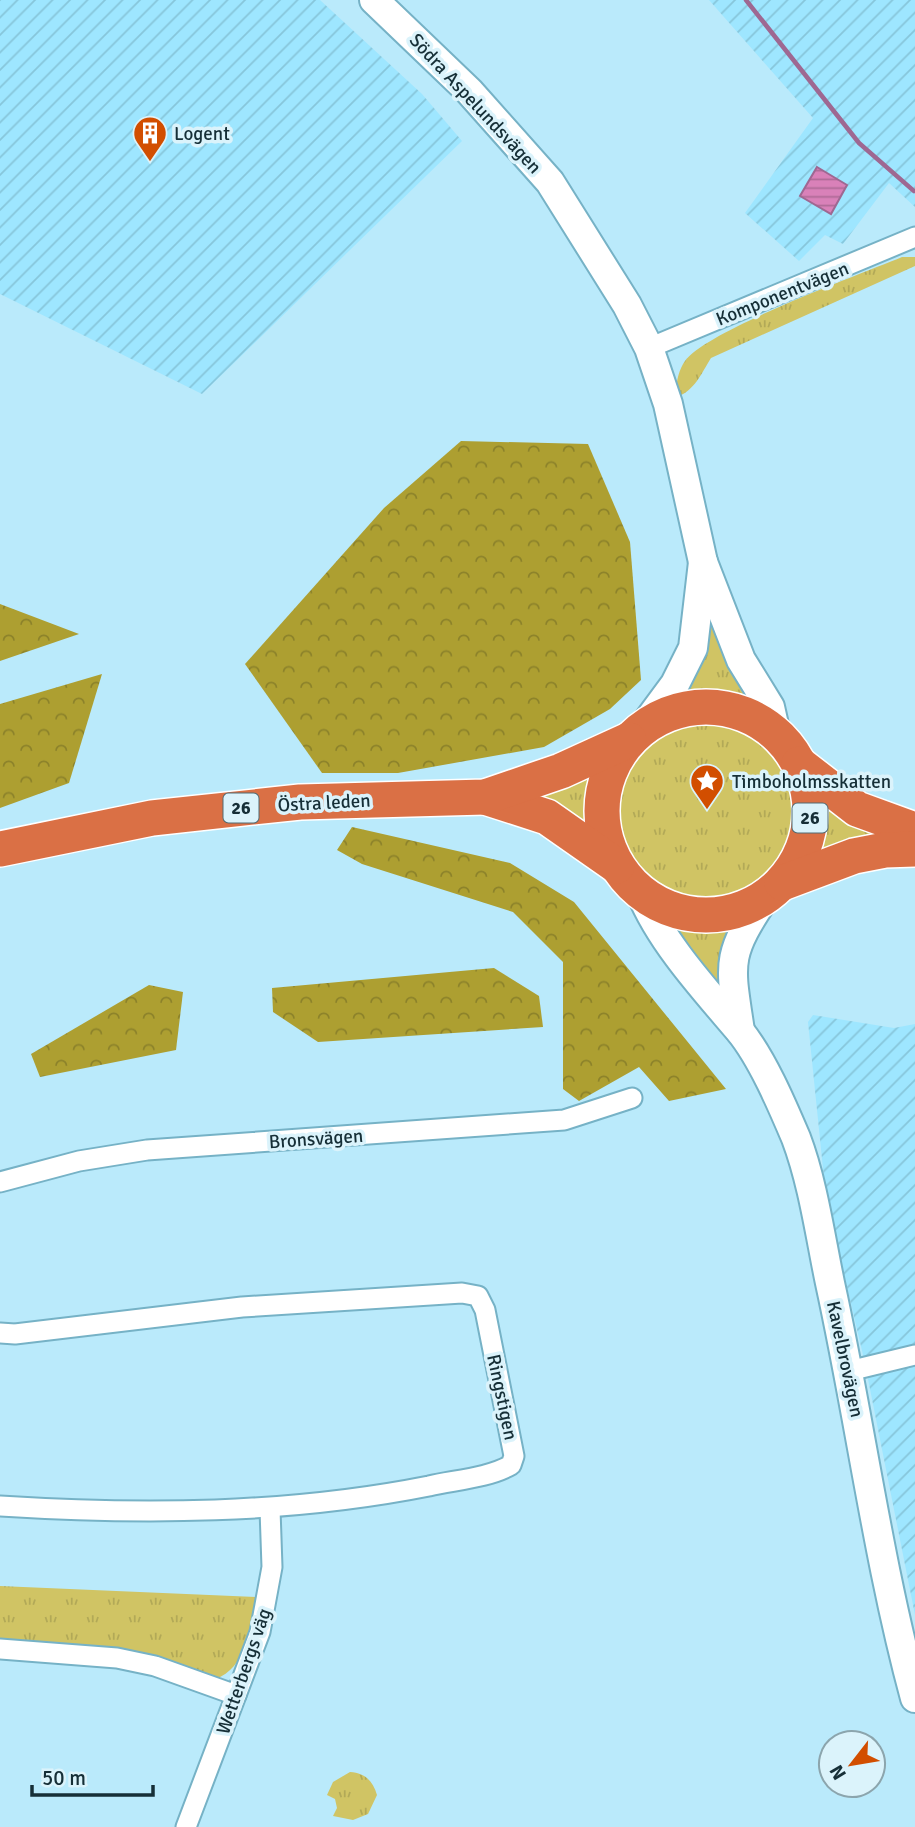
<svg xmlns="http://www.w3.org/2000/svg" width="915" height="1827" viewBox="0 0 915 1827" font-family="Signika,sans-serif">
<defs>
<pattern id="industrial-furrows" width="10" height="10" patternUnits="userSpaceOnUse" patternTransform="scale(1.75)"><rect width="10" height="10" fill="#9ee6ff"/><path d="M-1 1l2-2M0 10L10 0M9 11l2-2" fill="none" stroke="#87c6db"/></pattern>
<pattern id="grass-tufts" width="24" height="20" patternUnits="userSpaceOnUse" patternTransform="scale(1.75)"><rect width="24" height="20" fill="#d0c464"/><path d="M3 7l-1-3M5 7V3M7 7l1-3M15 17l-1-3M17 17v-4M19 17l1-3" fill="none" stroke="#b2a957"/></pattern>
<pattern id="forest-crowns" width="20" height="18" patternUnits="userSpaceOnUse" patternTransform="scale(1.75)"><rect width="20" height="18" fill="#ad9f31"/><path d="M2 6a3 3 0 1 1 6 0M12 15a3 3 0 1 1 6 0" fill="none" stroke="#8c822a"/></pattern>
<pattern id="water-rules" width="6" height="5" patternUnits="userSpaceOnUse" patternTransform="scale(1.75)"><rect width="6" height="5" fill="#d981b9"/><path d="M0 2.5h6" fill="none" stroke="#af6a97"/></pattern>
</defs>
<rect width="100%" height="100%" fill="#baeafb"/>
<!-- industrial -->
<g fill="url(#industrial-furrows)">
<path d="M0 0H320L422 94 462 141 202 394 0 294Z"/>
<path d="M709 0H915V207L889 183 843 244 825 235 799 261 745 213 813 118Z"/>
<path d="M813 1015 894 1028 915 1024V1615L864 1359 826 1198 808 1022Z"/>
</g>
<!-- grass -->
<g fill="url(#grass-tufts)">
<path d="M902 257H915V266L711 358C701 374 695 390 677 397 675 386 678 371 685 361 707 330 859 275 902 257Z"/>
<path d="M709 598 764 714 715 701 672 704Z"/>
<circle cx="707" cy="811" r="95"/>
<path d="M607 757C595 789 594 814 601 848L518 795Z"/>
<path d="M813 783 901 837 809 855 817 814Z"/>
<path d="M655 912C684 919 707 923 737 917L727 1005Z"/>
<path d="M0 1586 256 1597C250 1625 247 1669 215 1679L0 1645Z"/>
<path d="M350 1772C365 1773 373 1781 377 1795L368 1814 353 1820 333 1816 337 1808 335 1799 327 1795 333 1782Z"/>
</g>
<!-- forest -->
<g fill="url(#forest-crowns)">
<path d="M461 441 588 444 630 542 641 680 610 709 544 747 398 773H322L245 664 384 508Z"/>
<path d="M0 604 79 634 0 661Z"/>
<path d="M102 674 69 783 0 808V704Z"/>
<path d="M352 827 510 863 574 902 726 1089 669 1101 639 1067 579 1101 563 1089V962L513 912 362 864 337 850Z"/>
<path d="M494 968 539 996 543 1027 318 1042 273 1012 272 988Z"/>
<path d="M149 985 183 992 176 1050 40 1077 31 1054Z"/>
</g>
<!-- water -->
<path fill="url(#water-rules)" stroke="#9e6892" stroke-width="2" d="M817 167 847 185 831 214 800 196Z"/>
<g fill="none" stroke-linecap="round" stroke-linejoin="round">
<!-- stream -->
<path stroke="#9e6892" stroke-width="4.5" d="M746 0 859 143 914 191"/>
<!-- street casing -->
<g stroke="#76b2c6" stroke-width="23">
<g id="street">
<path d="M649 348 915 237"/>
<path d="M0 1182 79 1161 147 1150 564 1120 632 1098"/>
<path d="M0 1333 15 1334 242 1307 462 1293 478 1296 485 1310 514 1456 511 1465C488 1478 455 1480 429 1486 288 1514 143 1515 0 1506"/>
<path d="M849 1371 915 1355"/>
<path d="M0 1649 117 1658 155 1666 236 1695"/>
<path d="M186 1827 260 1632 272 1567 270 1509"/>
</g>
</g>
<!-- secondary casing -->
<g stroke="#76b2c6" stroke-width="32">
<g id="secondary">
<path d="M374 0 469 91 550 182 627 305 649 348 668 404 703 562 741 660 770 707 776 734"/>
<path d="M641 730 675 684 693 648 703 562"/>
<path d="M641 893C660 941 706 991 739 1030 762 1058 782 1105 796 1138 813 1183 820 1235 830 1283 860 1420 878 1562 915 1698"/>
<path d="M740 1031C730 963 725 957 765 897"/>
</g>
</g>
<!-- highway casing -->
<g stroke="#fff" stroke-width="38">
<g id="highway">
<circle cx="706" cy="811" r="104"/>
<path d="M799 764 857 809 915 830"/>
<path d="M485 797 547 817 617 866"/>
<path d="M0 849 152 818 300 802 485 797 561 771 629 740"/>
<path d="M782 883 854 856 885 850 915 849"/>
</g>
</g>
<!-- street -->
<use href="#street" stroke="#fff" stroke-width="19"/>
<!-- secondary -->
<use href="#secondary" stroke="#fff" stroke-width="28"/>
<!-- highway -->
<use href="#highway" stroke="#da7045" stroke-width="35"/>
</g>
<!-- icons -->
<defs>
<g id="building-pin" transform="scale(1.75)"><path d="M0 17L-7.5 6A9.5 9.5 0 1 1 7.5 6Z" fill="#d24e00" stroke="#dbf3fb"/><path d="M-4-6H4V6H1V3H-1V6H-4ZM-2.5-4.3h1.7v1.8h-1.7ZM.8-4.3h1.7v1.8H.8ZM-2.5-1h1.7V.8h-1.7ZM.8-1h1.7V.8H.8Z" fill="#fff"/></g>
<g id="sight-pin" transform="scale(1.75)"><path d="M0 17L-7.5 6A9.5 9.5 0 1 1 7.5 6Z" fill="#d24e00" stroke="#dbf3fb"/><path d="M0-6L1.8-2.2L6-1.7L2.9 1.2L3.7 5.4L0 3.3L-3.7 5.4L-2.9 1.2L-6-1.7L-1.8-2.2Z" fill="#fff"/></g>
</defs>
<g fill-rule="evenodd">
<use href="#building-pin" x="150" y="133"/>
<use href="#sight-pin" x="707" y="781"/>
</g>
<g text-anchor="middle" stroke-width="7" stroke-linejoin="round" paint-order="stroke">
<!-- shield labels -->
<g fill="#dbf3fb" stroke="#516a72" stroke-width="2">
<rect x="223.5" y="793.5" width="35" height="29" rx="5"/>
<rect x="792.5" y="803.5" width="35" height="29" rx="5"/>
</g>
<g font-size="18" font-weight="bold" fill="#162f37">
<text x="241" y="814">26</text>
<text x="810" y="824">26</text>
</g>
<!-- street labels -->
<g font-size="19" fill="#162f37" stroke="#dbf3fb">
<text transform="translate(476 103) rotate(47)" y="7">Södra Aspelundsvägen</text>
<text transform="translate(782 293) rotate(-22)" y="7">Komponentvägen</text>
<text transform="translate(324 802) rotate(-3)" y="7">Östra leden</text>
<text transform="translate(316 1138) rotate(-4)" y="7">Bronsvägen</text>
<text transform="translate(846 1359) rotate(78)" y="7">Kavelbrovägen</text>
<text transform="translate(503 1397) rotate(78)" y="7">Ringstigen</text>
<text transform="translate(243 1671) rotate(-71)" y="7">Wetterbergs väg</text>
</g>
<!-- poi labels -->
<g font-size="19" fill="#162f37" stroke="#dbf3fb" text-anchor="start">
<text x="174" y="140">Logent</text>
<text x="732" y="788">Timboholmsskatten</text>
</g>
</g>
<!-- north arrow -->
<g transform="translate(852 1764) rotate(239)"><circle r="33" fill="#dbf3fb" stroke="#8ca5ad" stroke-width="2"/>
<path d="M0-5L12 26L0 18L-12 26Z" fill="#d24e00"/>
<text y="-10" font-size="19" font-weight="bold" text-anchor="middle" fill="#162f37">N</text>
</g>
<!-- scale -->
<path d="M32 1785v10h121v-10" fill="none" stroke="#162f37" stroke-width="3.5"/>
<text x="42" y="1785" font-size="21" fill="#162f37" stroke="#dbf3fb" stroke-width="5" paint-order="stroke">50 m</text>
</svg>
